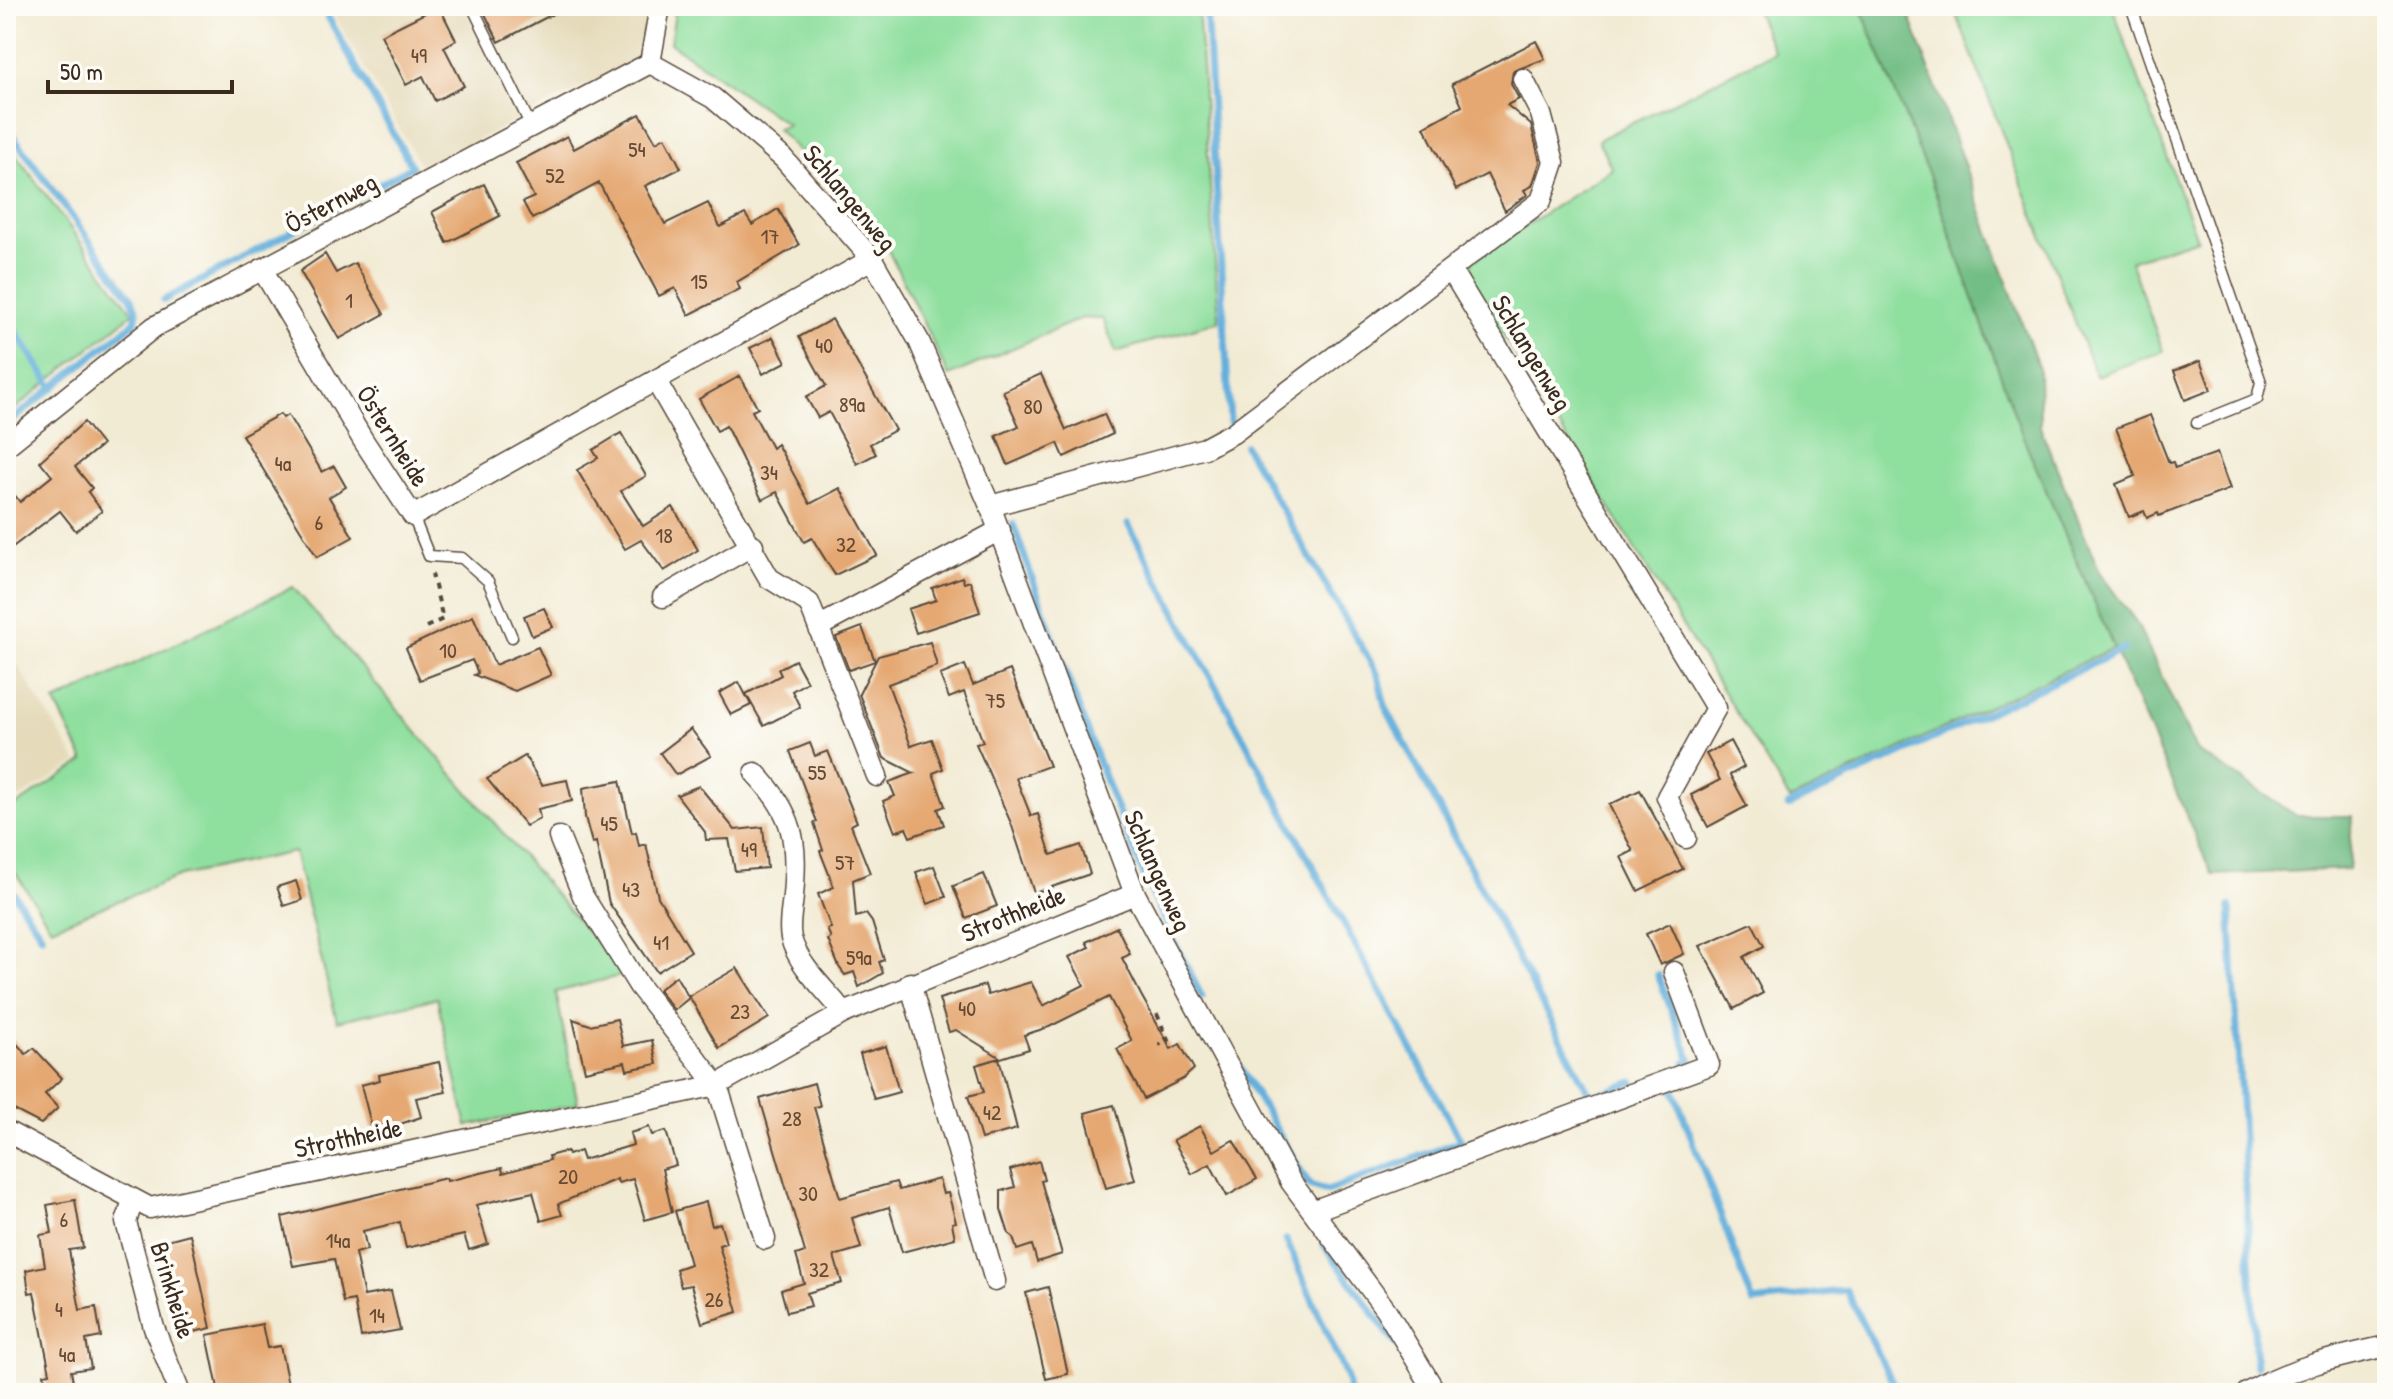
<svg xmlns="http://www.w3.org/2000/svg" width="2393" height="1399" viewBox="0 0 2393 1399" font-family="'Patrick Hand',sans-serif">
<rect width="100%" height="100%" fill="#fdfcf7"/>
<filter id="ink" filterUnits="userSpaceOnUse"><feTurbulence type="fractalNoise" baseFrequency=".0125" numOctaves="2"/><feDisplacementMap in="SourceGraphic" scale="16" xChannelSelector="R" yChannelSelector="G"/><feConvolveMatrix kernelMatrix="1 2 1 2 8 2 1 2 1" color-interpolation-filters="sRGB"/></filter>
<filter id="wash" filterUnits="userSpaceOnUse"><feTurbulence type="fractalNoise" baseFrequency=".006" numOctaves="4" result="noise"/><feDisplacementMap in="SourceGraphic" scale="32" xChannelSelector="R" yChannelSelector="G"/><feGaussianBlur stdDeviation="1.8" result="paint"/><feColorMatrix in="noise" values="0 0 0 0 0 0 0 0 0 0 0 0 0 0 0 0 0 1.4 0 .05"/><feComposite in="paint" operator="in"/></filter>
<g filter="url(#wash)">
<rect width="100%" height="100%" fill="#f2ebd4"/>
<!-- built -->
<g fill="#e5daba">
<path d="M329 6H650L641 49 628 64 422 168Z"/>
<path d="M6 646 77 762 6 806Z"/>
</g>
<!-- green -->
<g fill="#8fdf9f" stroke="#65845e" stroke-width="2">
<path d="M676 6H1198L1219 321 1116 352 1103 319 1082 318 949 376 889 252 872 227 777 129 788 125 670 43Z"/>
<path d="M1754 6H1860L1929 175 2021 432 2114 648 1790 800 1471 283 1472 261 1612 169 1598 140 1774 52Z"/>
<path d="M1953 6H2112L2197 239 2130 261 2163 351 2096 376Z"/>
<path d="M6 141 133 313 6 416Z"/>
<path d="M293 587 624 975 556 992 578 1104 467 1126 437 998 337 1021 294 852 180 876 51 928 6 858V812L84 761 55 702Z"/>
</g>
<!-- forest -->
<path fill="#73be86" stroke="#577452" stroke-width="2" d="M1860 6H1906L2039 369 2040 427 2100 573 2136 622 2196 750 2297 816H2352L2349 869 2212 875 2021 432 1929 175Z"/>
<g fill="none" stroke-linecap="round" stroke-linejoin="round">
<!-- stream -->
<g stroke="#64afdc" stroke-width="7">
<path d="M1206 6 1230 422"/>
<path d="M6 126 132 299 137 312 135 322 6 425"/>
<path d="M164 300 412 167 322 6"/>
<path d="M6 317 53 388"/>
<path d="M1245 446 1378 675 1385 706 1591 1097 1633 1082"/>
<path d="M1013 524C1070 685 1123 846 1202 997"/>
<path d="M1128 524 1461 1141 1327 1191 1310 1186 1238 1064"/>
<path d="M1788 806 2124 649"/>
<path d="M6 882 42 936"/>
<path d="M2230 907 2256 1366"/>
<path d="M1658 975 1691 1061 1686 1063"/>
<path d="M1674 1091 1753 1302 1846 1290 1898 1393"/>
<path d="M1286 1240 1347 1378 1349 1393"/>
<path d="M1324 1245 1395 1343"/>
</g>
</g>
<g id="blocks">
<!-- building -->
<g fill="#e5a872">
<path d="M439 6 456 40 444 47 464 86 435 101 423 76 406 85 381 35Z"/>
<path d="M481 6H568L499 42Z"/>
<path d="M1536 41 1545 59 1513 71 1511 84 1519 99 1507 105 1531 125 1540 162 1532 186 1524 190 1527 195 1505 211 1487 174 1456 190 1424 127 1462 106 1452 84Z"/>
<path d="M640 114 656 142 665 137 681 168 645 186 665 224 708 203 720 227 745 214 752 225 778 209 799 245 737 282 740 289 689 315 675 288 659 296 599 183 532 219 523 202 534 197 516 163 567 136 574 149Z"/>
<path d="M484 184 500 216 447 243 432 212Z"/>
<path d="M325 254 336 273 355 263 384 314 339 339 300 271Z"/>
<path d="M832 319 895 430 870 444 876 454 857 464 829 412 818 418 806 397 826 386 799 337Z"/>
<path d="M773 337 786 362 763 374 750 348Z"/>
<path d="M2200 361 2211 390 2185 400 2174 371Z"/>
<path d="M1041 374 1066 430 1104 414 1113 434 1064 457 1058 443 1008 465 996 436 1019 426 1003 391Z"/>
<path d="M740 376 758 408 752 411 772 448 777 444 810 504 840 488 877 555 835 575 812 538 804 542 777 492 762 500 726 426 717 431 699 399Z"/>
<path d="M280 414 283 418 288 415 322 472 334 466 346 487 329 497 353 537 317 557 242 435Z"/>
<path d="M2150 415 2169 463 2173 462 2175 468 2217 453 2230 489 2159 516 2158 513 2147 518 2144 511 2129 517 2116 484 2135 476 2116 428Z"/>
<path d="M84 422 102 445 75 467 92 488 88 492 102 511 76 531 60 511 6 552V484L20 502 52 476 40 461Z"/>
<path d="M621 433 646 476 621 491 643 526 673 507 698 550 664 571 641 540 625 549 577 470 598 458 593 450Z"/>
<path d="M962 577 964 583 970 581 980 612 916 633 908 609 936 600 932 588Z"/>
<path d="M544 608 553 627 532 636 524 616Z"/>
<path d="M473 616 495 665 538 647 551 675 515 691 474 675 478 673 472 660 420 680 406 648Z"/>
<path d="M862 627 875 661 849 670 836 637Z"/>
<path d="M930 642 937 666 888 684 911 746 932 739 943 769 933 773 945 806 938 809 944 825 910 837 906 828 895 832 883 801 895 796 889 782 914 773 884 758 859 694 878 656Z"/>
<path d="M795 660 807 682 792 691 800 707 764 726 746 694 781 675 778 669Z"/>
<path d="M965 665 973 685 1010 670 1049 766 1016 778 1031 816 1038 814 1051 855 1081 845 1090 874 1034 893 1011 823 976 744 983 742 964 692 949 698 940 675Z"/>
<path d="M739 682 751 705 731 715 719 693Z"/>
<path d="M691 729 711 756 676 775 660 753Z"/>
<path d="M1730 741 1744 767 1730 775 1747 806 1708 827 1691 795 1720 780 1706 754Z"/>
<path d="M810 743 815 756 828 751 857 822 851 825 870 873 853 880 856 917 866 914 872 922 884 960 879 962 883 973 859 987 854 972 845 975 839 967 828 940 831 938 827 929 831 928 818 894 834 887 820 851 823 850 814 823 817 822 790 751Z"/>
<path d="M525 756 542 785 567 780 572 801 538 809 540 818 526 826 487 779Z"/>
<path d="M620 781 632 833 636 832 639 846 646 844 658 897 691 951 657 972 609 903 596 842 592 843 585 817 583 788Z"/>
<path d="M699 786 735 830 763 827 767 868 735 871 729 839 706 840 705 832 677 795Z"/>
<path d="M1640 790 1683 869 1638 891 1621 857 1633 851 1609 805Z"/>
<path d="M934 866 946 897 928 904 916 872Z"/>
<path d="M984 874 997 906 966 918 953 886Z"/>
<path d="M296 881 302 900 284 906 277 887Z"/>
<path d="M1670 923 1684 954 1660 965 1646 934Z"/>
<path d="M1752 923 1764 946 1744 957 1763 993 1734 1009 1700 946Z"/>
<path d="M1117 927 1130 954 1122 958 1141 995 1171 1049 1180 1044 1194 1069 1183 1079 1144 1099 1117 1049 1132 1041 1109 997 1049 1027 1024 1035 1029 1049 1001 1058 956 1030 949 1032 939 999 985 985 988 995 1031 982 1043 1006 1084 985 1069 957 1089 947 1086 942Z"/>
<path d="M737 968 769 1018 719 1048 689 996Z"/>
<path d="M676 976 689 998 674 1010 658 990Z"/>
<path d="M573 1019 590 1025 617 1019 623 1046 652 1040 657 1064 627 1070 625 1062 585 1071Z"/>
<path d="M6 1032 26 1054 34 1048 62 1078 45 1094 58 1108 41 1124 6 1106Z"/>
<path d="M886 1046 899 1092 874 1099 860 1054Z"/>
<path d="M999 1058 1017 1129 981 1139 968 1096 984 1092 976 1065Z"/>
<path d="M439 1062 446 1092 416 1098 421 1117 388 1128V1124L372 1128 361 1085 380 1080 379 1075Z"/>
<path d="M814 1083 820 1106 814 1107 840 1198 896 1182 899 1190 939 1179 943 1194 948 1193 956 1222 952 1223 955 1238 902 1252 889 1207 852 1218 861 1248 834 1256 842 1283 807 1293 811 1306 787 1312 781 1290 804 1283 796 1255 805 1252 760 1099Z"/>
<path d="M1114 1105 1135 1180 1106 1188 1085 1113Z"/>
<path d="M1200 1126 1214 1151 1233 1140 1257 1179 1227 1196 1210 1164 1192 1174 1173 1140Z"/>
<path d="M649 1127 652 1135 666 1131 676 1165 662 1169 672 1212 645 1220 633 1179 618 1183 617 1179 558 1204 562 1215 541 1221 533 1192 476 1205 488 1244 469 1250 464 1235 406 1248 400 1222 363 1231 367 1250 355 1253 364 1296 391 1291 400 1330 361 1337 354 1300 343 1302 334 1259 293 1266 282 1217 446 1178 447 1181 502 1168 503 1173 550 1160 549 1156 567 1151 568 1155 580 1151 583 1160 633 1145 630 1133Z"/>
<path d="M1039 1161 1044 1180 1041 1181 1062 1254 1037 1262 1032 1245 1017 1250 1013 1237 1009 1234 1001 1209V1191L1015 1187 1010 1170Z"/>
<path d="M75 1200 83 1248 69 1250 80 1310 96 1307 101 1337 86 1340 91 1368 71 1371 75 1393H48L44 1374 50 1373 34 1292 29 1293 26 1270 45 1266 40 1235 52 1233 47 1205Z"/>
<path d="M706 1202 712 1226 720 1223 726 1243 719 1245 738 1312 702 1323 691 1285 681 1287 676 1269 690 1264 675 1211Z"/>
<path d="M190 1234 211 1328 177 1336 158 1247 168 1245 167 1240Z"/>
<path d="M1048 1287 1068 1374 1046 1379 1026 1293Z"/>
<path d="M262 1324 267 1348 280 1346 289 1389 267 1393H219L207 1335Z"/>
</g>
</g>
</g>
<g filter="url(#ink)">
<use href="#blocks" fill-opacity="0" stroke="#564739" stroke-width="2"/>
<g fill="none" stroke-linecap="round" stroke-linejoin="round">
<!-- service casing -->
<g stroke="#564739" stroke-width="13">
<g id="service">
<path d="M472 6 531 126"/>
<path d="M2131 6 2261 382 2257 399 2197 423"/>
<path d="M413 516 429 556 462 558 488 581 512 637"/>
</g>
</g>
<!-- minor casing -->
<g stroke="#564739" stroke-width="23">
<g id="minor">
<path d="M650 63 713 98 783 158 872 259 919 341 990 506 1135 894 1291 1182 1386 1310 1436 1393"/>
<path d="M262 269 363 440 413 516 872 259"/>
<path d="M1451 270 1716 708 1667 797 1686 838"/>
<path d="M656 381 769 578 809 603 877 776"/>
<path d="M6 446 154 327 650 63 660 6"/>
<path d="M990 506 1205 448 1233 433 1541 201 1554 162 1541 114 1523 79"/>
<path d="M663 597 753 545"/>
<path d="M820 626 1000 530"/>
<path d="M755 773C794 814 798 840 793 896 792 909 788 926 791 938 798 966 827 991 844 1013"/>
<path d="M559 837 583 896 639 986 717 1085 765 1239"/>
<path d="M910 983 995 1281"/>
<path d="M6 1131 150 1208 717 1085 844 1013 1135 894"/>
<path d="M133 1200 126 1222 154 1328 180 1393"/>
<path d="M1315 1210 1709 1065 1674 972"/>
<path d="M2247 1393C2292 1367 2337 1357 2387 1346"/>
</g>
</g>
<!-- path -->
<g stroke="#564739" stroke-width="4" stroke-dasharray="6 6" stroke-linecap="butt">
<path d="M426 627 443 619 432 574"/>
<path d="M1157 1014 1168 1040 1159 1045"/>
</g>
<!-- service -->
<use href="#service" stroke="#fff" stroke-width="10"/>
<!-- minor -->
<use href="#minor" stroke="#fff" stroke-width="20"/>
</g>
</g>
<g text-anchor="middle" stroke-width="8" stroke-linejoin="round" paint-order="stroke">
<!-- number labels -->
<g font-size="22" fill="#664a33">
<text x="419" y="63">49</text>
<text x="637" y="157">54</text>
<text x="555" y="183">52</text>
<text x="770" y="244">17</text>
<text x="699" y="289">15</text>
<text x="349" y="308">1</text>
<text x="824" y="353">40</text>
<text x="852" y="412">89a</text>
<text x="1033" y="414">80</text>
<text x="283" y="471">4a</text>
<text x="769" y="480">34</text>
<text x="319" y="530">6</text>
<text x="664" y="543">18</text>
<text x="846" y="552">32</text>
<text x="448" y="658">10</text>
<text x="995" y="708">75</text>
<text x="817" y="780">55</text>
<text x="609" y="831">45</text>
<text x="749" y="857">49</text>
<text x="845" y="870">57</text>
<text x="631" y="897">43</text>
<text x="661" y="950">41</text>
<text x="859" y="965">59a</text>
<text x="967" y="1016">40</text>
<text x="740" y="1019">23</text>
<text x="992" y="1120">42</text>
<text x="792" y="1126">28</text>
<text x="568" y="1184">20</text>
<text x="808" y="1201">30</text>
<text x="64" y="1227">6</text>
<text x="338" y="1248">14a</text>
<text x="819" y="1277">32</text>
<text x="714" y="1307">26</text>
<text x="59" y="1317">4</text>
<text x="377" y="1323">14</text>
<text x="67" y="1362">4a</text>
</g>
<!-- street labels -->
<g font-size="26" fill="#3b2a1e" stroke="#fdfcf7">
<text transform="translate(850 198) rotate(50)" y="9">Schlangenweg</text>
<text transform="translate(331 203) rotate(-28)" y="9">Östernweg</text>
<text transform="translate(1532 353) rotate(59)" y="9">Schlangenweg</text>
<text transform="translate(393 436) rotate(58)" y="9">Östernheide</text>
<text transform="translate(1158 871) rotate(66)" y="9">Schlangenweg</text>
<text transform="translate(1013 914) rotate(-22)" y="9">Strothheide</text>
<text transform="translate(348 1138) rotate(-12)" y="9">Strothheide</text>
<text transform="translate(173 1290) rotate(73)" y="9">Brinkheide</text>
</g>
</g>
<!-- margin -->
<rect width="2393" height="1399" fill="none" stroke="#fdfcf7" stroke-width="32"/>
<!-- scale -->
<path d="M48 80v12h184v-12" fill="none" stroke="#3b2a1e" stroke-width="4"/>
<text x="60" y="80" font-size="24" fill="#3b2a1e" stroke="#fdfcf7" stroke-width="6" paint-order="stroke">50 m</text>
</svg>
